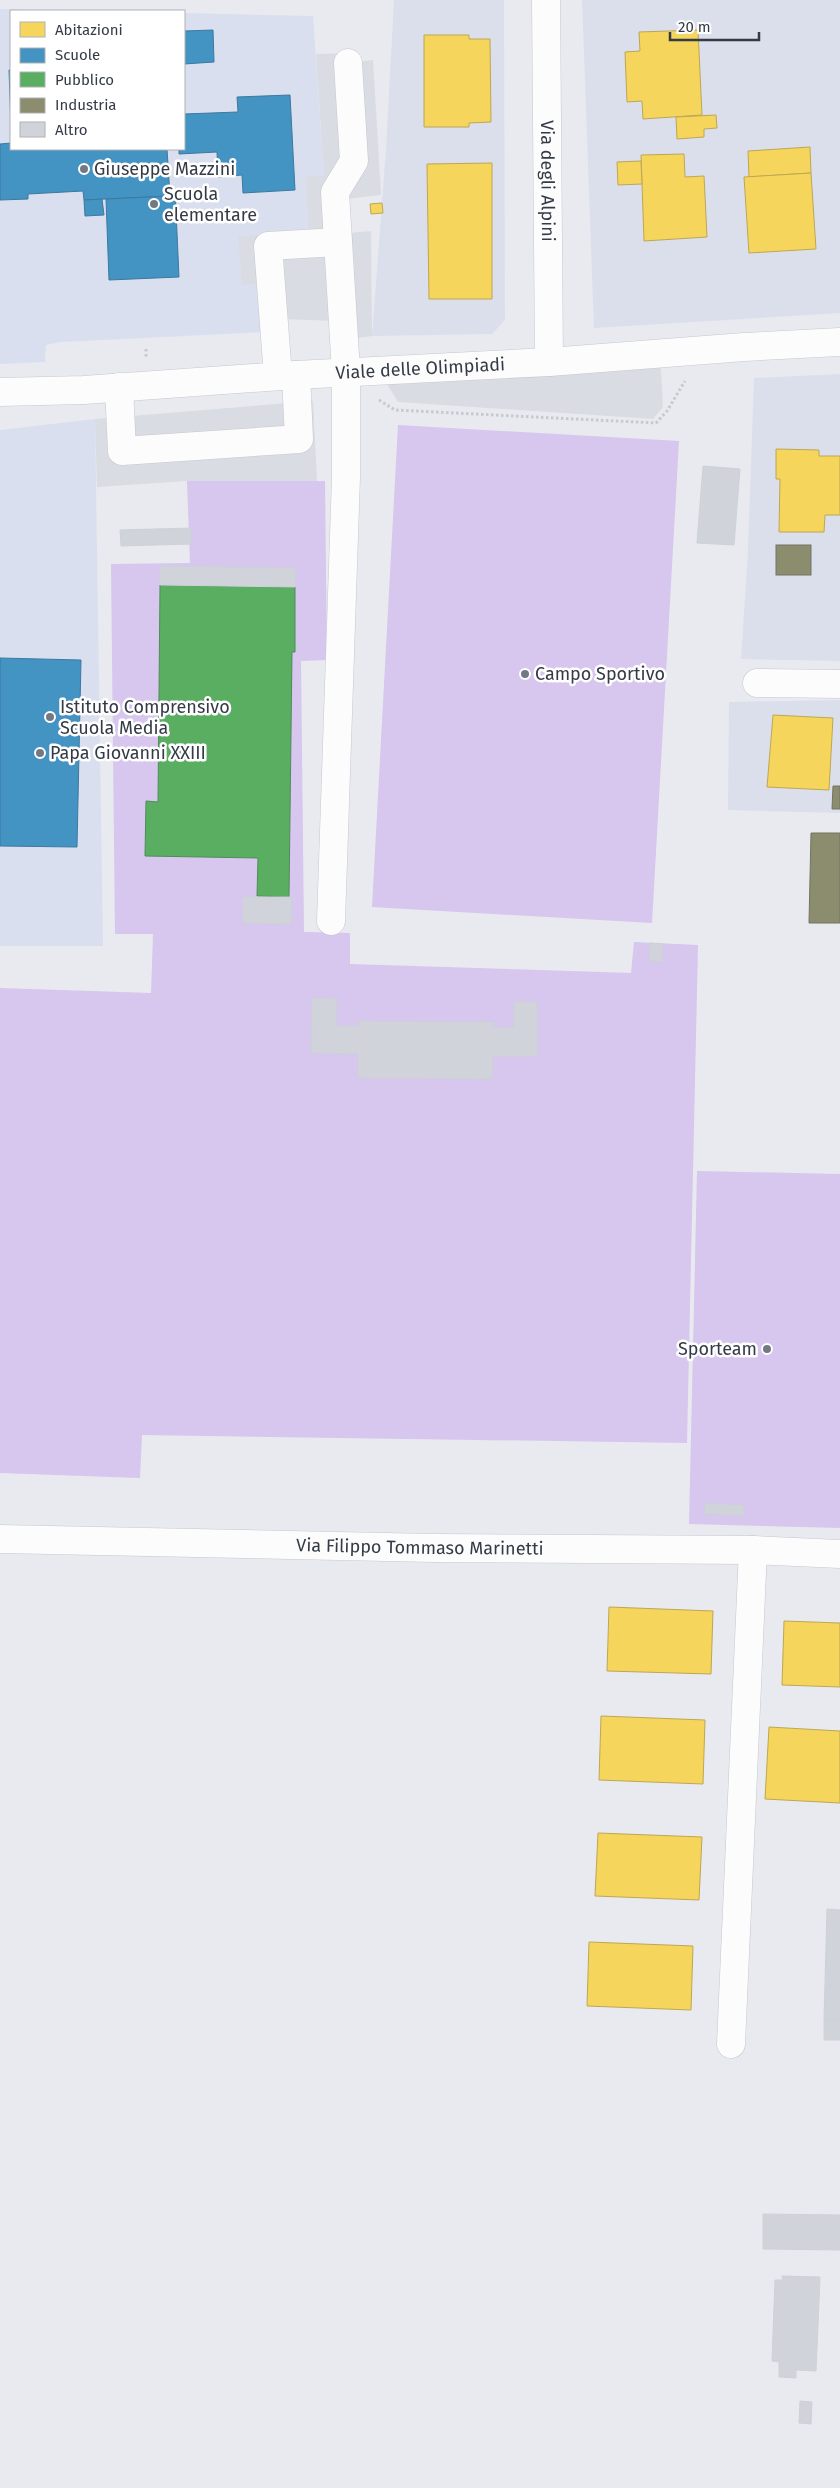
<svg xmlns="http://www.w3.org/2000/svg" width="840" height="2488" viewBox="0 0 840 2488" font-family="'Fira Sans',sans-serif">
<rect width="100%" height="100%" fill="#e8eaf0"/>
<!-- residential -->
<g fill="#dbdfeb">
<path d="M394 0H504L505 320 492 334 372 336 386 150Z"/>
<path d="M582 0H840V313L594 328Z"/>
<path d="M840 374V661L741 659 748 551 754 378Z"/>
<path d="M840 700V813L728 810 729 702Z"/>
</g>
<!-- education -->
<g fill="#d9dfef">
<path d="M0 9 127 11H11V149H184V13L313 16 324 176H306L308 232 238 236 262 284 264 332 61 342 46 345 45 362 0 364Z"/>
<path d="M95 419 103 946H0V430Z"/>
</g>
<!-- green -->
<g fill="#d7c6ed">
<path d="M398 425 679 441 652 923 372 907Z"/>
<path d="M187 481H325L327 660 301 661 304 932 350 933V964L631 973 634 942 698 945 687 1443 142 1435 140 1478 0 1473V988L151 993 153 934H115L111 564 190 563Z"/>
<path d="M697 1171 840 1174V1528L689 1524Z"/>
</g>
<!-- parking -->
<g fill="#d9dce2">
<path d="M356 53V62L373 60 381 195 347 199 348 233 371 231 372 336 344 340 343 321 275 319 262 284 242 285 238 236 308 232 306 176H324L316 54Z"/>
<path d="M660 353 663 407 653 419 398 402 379 371Z"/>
<path d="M313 401 317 481H187L97 487 95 419Z"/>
</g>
<!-- homes -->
<g fill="#f6d55c" stroke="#bca755">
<path d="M698 30 702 115 643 119 642 101 627 102 625 52 640 51 639 32Z"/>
<path d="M424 35H469V39H490L491 122 469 123V127H424Z"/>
<path d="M716 115 717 128 704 129V137L677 139 676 117Z"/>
<path d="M810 147 811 173 749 177 748 151Z"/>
<path d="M684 154 685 177 704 176 707 237 644 241 641 155Z"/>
<path d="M641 161 642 184 618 185 617 162Z"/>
<path d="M492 163V299H429L427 164Z"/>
<path d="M811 173 816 249 749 253 744 177Z"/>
<path d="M382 203 383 213 371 214 370 204Z"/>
<path d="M776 449 819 450V456H840V515H825L824 532H779L780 479H776Z"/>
<path d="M773 715 833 718 829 790 767 787Z"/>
<path d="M609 1607 713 1611 711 1674 607 1671Z"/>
<path d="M784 1621 840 1623V1687L782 1685Z"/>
<path d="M601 1716 705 1720 703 1784 599 1780Z"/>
<path d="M769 1727 840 1731V1803L765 1799Z"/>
<path d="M598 1833 702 1837 699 1900 595 1896Z"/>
<path d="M589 1942 693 1946 691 2010 587 2006Z"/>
</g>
<!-- schools -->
<g fill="#4393c3" stroke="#3e799e">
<path d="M213 30 214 62 184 64V31Z"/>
<path d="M9 70H11V127Z"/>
<path d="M290 95 295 190 243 193 242 175 218 177 217 152 179 154V149H184V114L238 112 237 97Z"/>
<path d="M11 143V149H167L170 196 84 200 83 191 28 194V199L0 200V144Z"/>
<path d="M175 188 179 277 109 280 106 199 170 196 169 189Z"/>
<path d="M102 199 104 215 85 216 84 200Z"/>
<path d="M0 658 81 660 77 847 0 846Z"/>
</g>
<!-- public -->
<path fill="#5aae61" stroke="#4f8c59" d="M160 585 295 587V652H292L289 897 257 896 258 858 145 856 146 801 158 802Z"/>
<!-- industry -->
<g fill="#8c8c6e" stroke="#727462">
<rect x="776" y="545" width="35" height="30"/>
<path d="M833 786H840V809H832Z"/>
<path d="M811 833H840V923H809Z"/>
</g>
<!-- building -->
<g fill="#d0d3da" stroke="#cdd1d8">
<path d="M703 466 740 469 734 545 697 543Z"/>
<path d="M191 528V544L121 546 120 530Z"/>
<path d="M160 566 296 568 295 587 160 585Z"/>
<path d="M243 897H292L291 924 243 923Z"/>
<path d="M650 943 663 944 662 962 649 961Z"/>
<path d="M312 998 337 999 336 1026H358V1021L493 1022V1027L514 1028V1002H537V1056H493L492 1079 358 1078V1054L311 1053Z"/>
<path d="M705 1503 744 1505 743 1516 704 1514Z"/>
<path d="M827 1909 840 1910V2020H824Z"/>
<rect x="824" y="2020" width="16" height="20"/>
<path d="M763 2214 840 2215V2250L763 2249Z"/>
<path d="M782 2276 820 2277 816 2371 796 2370V2378L779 2377V2362L772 2361 775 2280H783Z"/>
<path d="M800 2401 812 2402 811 2424 799 2423Z"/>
</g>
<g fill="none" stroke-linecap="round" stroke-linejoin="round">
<!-- minor casing -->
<g stroke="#c5c8ce" stroke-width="29">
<g id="minor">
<path id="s1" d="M546 0 549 362"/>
<path d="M278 376 268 246 338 242"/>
<path d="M119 387 122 451 299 439 296 375"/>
<path id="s2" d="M0 392 84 390 296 375 549 362 744 347 840 342"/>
<path d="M757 683 840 684"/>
<path d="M331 921 346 477V372L335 192 354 161 348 63"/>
<path id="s3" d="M0 1539 434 1548 753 1550 840 1554"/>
<path d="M731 2044 753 1550"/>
</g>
</g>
<!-- path -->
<g stroke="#c6c9ce" stroke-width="3" stroke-dasharray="2.5 2.5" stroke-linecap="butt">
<path d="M146 349V358"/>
<path d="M379 400 395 410 656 423 667 411 685 381"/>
</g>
<!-- minor -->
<use href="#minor" stroke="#fcfcfd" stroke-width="28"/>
</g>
<!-- markers -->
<g fill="#737882" stroke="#fff" stroke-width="2">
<circle cx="84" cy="169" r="5"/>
<circle cx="154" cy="204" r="5"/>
<circle cx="525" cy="674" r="5"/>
<circle cx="50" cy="717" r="5"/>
<circle cx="40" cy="753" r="5"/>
<circle cx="767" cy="1349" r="5"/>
</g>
<g text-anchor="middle" stroke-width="5" stroke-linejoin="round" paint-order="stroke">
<!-- poi labels -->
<g font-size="18" fill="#343b46" stroke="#fff" text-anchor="start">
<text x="94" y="175">Giuseppe Mazzini</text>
<text x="164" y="200">Scuola<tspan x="164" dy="21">elementare</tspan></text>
<text x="535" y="680">Campo Sportivo</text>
<text x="60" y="713">Istituto Comprensivo<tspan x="60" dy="21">Scuola Media</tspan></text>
<text x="50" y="759">Papa Giovanni XXIII</text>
<text x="757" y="1355" text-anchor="end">Sporteam</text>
</g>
<!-- street labels -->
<g font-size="18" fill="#343b46" stroke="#fff">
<text dy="6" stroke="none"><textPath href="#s1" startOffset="181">Via degli Alpini</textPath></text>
<text dy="6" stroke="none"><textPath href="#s2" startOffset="421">Viale delle Olimpiadi</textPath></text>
<text dy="6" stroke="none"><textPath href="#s3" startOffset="420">Via Filippo Tommaso Marinetti</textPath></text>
</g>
</g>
<!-- legend -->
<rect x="10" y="10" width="175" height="140" fill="#ffffff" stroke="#aeb1b5"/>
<rect x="20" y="22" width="25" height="15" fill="#f6d55c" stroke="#aeb1b5"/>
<text x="55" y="35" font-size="15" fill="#343b46">Abitazioni</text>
<rect x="20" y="48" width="25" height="15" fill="#4393c3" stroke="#aeb1b5"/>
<text x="55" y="60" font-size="15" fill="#343b46">Scuole</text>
<rect x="20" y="72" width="25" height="15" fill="#5aae61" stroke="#aeb1b5"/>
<text x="55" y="85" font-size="15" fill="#343b46">Pubblico</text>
<rect x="20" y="98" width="25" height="15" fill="#8c8c6e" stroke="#aeb1b5"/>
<text x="55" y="110" font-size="15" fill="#343b46">Industria</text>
<rect x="20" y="122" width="25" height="15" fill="#d0d3da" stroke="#aeb1b5"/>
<text x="55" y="135" font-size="15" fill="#343b46">Altro</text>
<!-- scale -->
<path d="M670 32v8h89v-8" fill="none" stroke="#343b46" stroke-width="2.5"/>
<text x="678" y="32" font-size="15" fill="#343b46" stroke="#ffffff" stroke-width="4" paint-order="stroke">20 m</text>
</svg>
